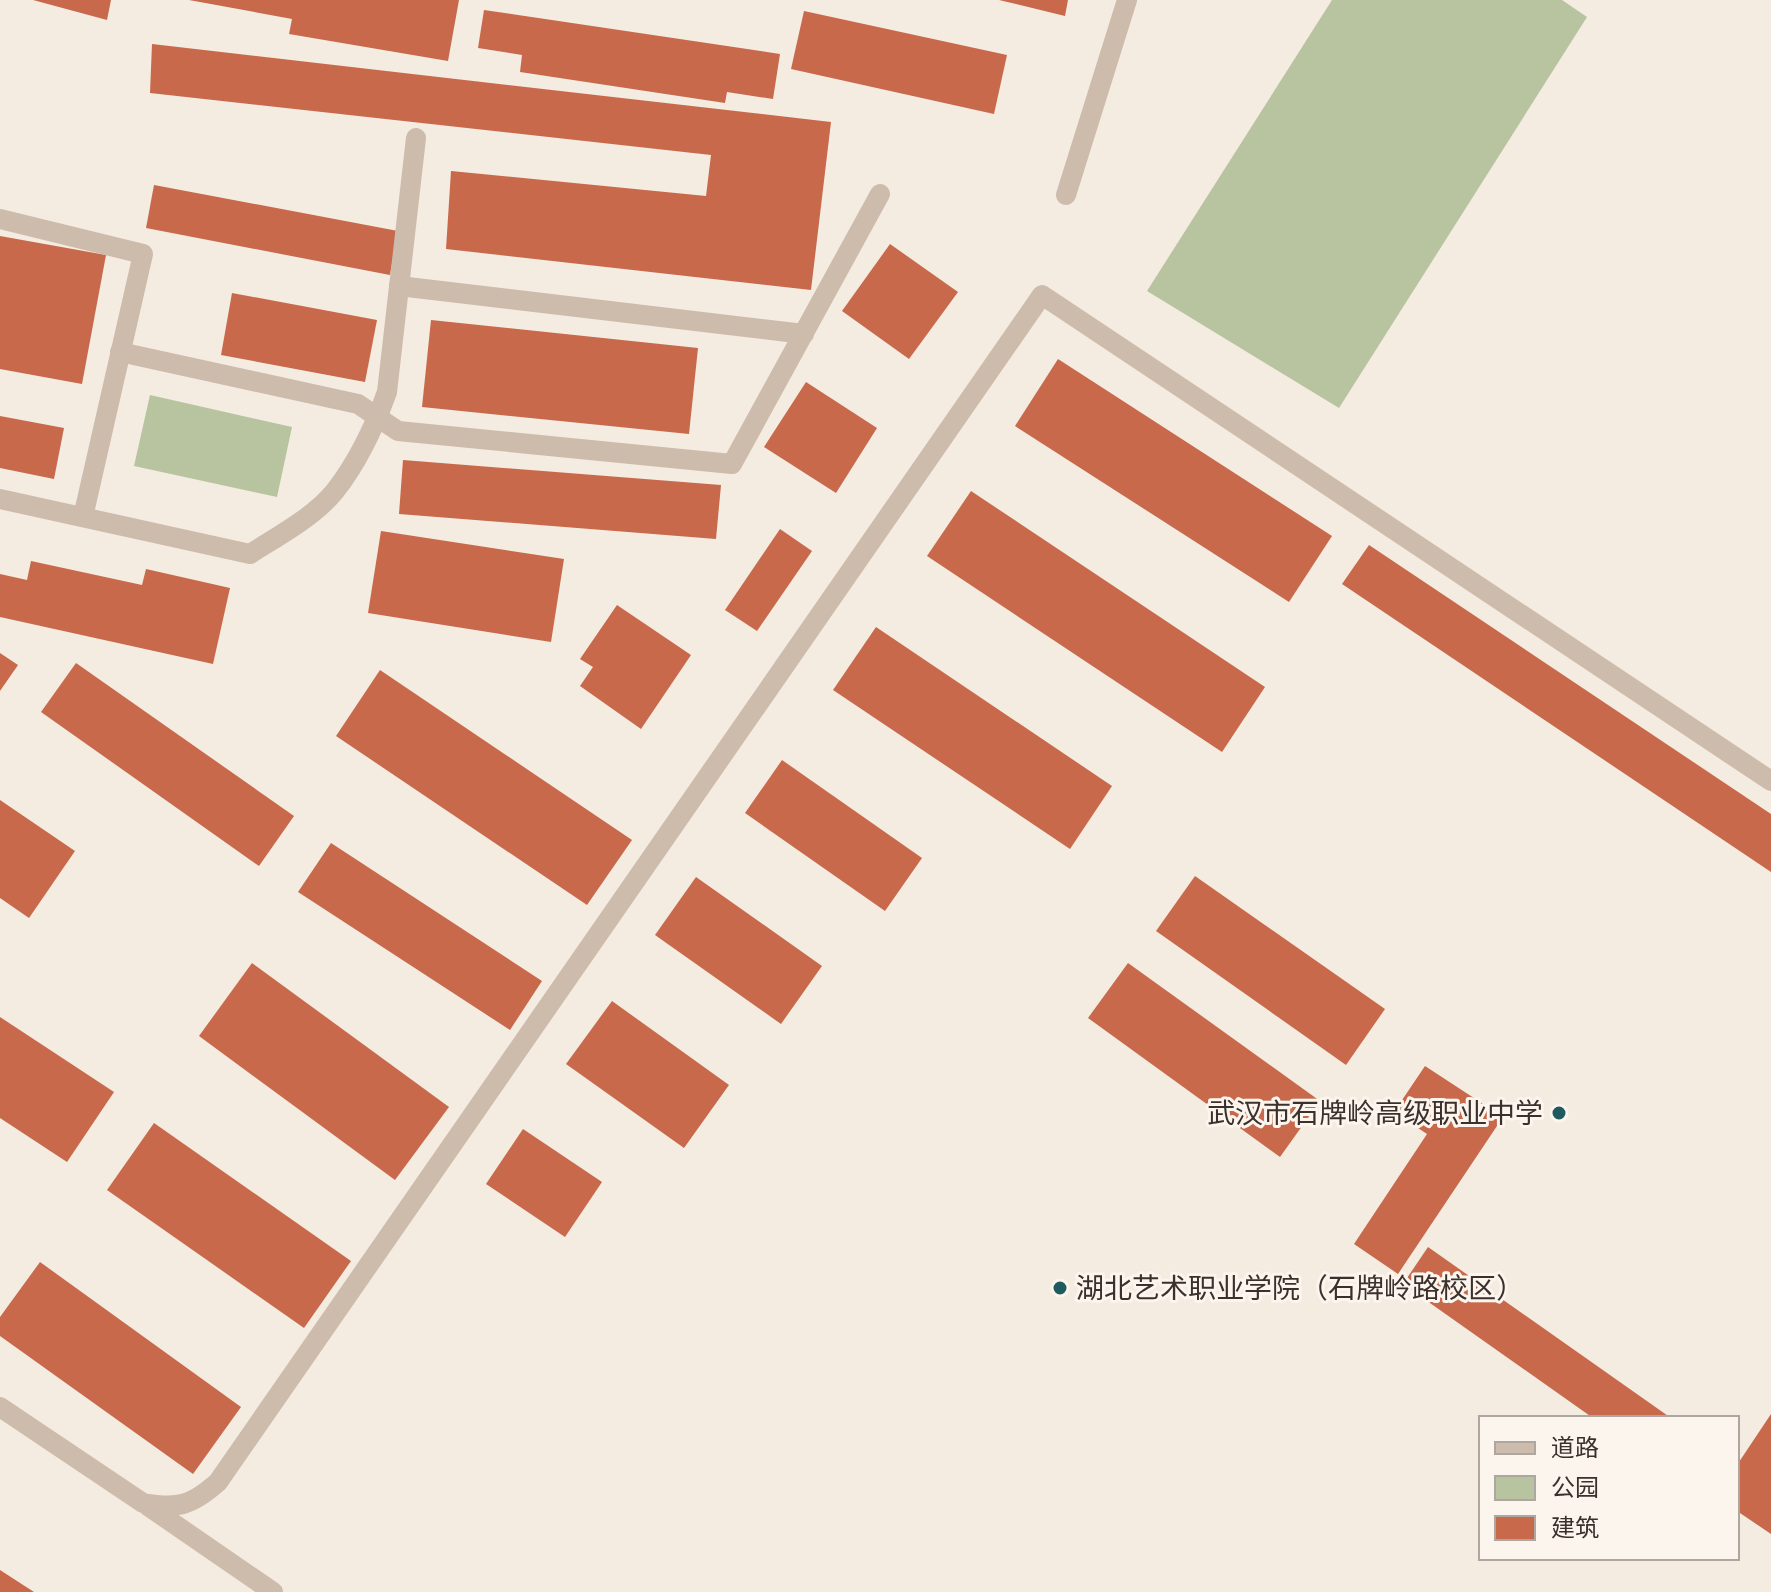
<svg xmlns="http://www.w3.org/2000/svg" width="1771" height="1592" viewBox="0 0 1771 1592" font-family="'PT Sans Narrow','Noto Sans SC',sans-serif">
<rect width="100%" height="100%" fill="#f4ebe1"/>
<!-- green -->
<g fill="#b8c4a0">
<path d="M1332 0H1562L1587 17 1339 408 1147 291Z"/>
<path d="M150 395 292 427 277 497 134 466Z"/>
</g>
<!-- building -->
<g fill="#c8694b">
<path d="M33 0H111L107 20Z"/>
<path d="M189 0H459L448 61 289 34 292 19Z"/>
<path d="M999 0H1068L1065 16Z"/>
<path d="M484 10 780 54 773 99 727 92 725 103 520 72 522 55 478 48Z"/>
<path d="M804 11 1007 55 994 114 791 69Z"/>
<path d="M152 44 831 122 811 290 446 249 451 171 706 196 711 155 150 93Z"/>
<path d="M154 185 398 231 390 275 146 228Z"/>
<path d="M0 236 106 255 82 384 0 369Z"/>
<path d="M890 244 958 292 909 359 842 311Z"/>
<path d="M232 293 377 320 365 382 221 355Z"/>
<path d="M431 320 698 348 689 434 422 407Z"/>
<path d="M1058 359 1332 536 1289 602 1015 426Z"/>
<path d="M806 382 877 428 836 493 764 447Z"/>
<path d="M0 416 64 428 54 479 0 468Z"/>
<path d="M403 460 721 485 716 539 399 514Z"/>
<path d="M971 491 1265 687 1222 752 927 556Z"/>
<path d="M780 529 812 551 757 631 725 610Z"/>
<path d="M381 531 564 559 551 642 368 613Z"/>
<path d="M1369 545 1771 814V872L1342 584Z"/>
<path d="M31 561 142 585 146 569 230 588 213 664 0 617V574L27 580Z"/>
<path d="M617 605 691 655 641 729 580 686 593 667 580 659Z"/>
<path d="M876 627 1112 786 1070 849 833 690Z"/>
<path d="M0 653 18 665 0 691Z"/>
<path d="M76 663 294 816 259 866 41 712Z"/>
<path d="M380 670 632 840 587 905 336 736Z"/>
<path d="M782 760 922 858 885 911 745 813Z"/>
<path d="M0 800 75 851 29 918 0 898Z"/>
<path d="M331 843 542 981 510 1030 298 892Z"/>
<path d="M1195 876 1385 1009 1346 1065 1156 931Z"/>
<path d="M696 877 822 966 781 1024 655 935Z"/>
<path d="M252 963 449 1107 395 1180 199 1036Z"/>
<path d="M1128 963 1320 1101 1280 1157 1088 1018Z"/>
<path d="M612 1001 729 1085 684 1148 566 1064Z"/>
<path d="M0 1017 114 1092 67 1162 0 1118Z"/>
<path d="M1425 1066 1503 1117 1398 1274 1354 1244 1427 1134 1394 1112Z"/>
<path d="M154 1123 351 1261 304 1328 107 1190Z"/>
<path d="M523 1129 602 1182 565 1237 486 1184Z"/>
<path d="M1428 1247 1671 1418H1593L1403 1284Z"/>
<path d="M40 1262 241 1407 193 1474 0 1336V1317Z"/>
<path d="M1771 1414V1534L1737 1511V1465Z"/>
<path d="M0 1570 34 1592H0Z"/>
</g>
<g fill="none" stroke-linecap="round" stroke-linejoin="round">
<!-- minor -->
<g stroke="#cdbbac" stroke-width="20">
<path d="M1066 195 1127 0"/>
<path d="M0 219 143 254 83 517"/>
<path d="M399 286 804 334"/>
<path d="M120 352 358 404 398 431 732 464 880 194"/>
<path d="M0 499 250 554C278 536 314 517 335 491 357 463 375 425 387 392L416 138"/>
<path d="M0 1407 143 1503C178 1509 191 1506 218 1482L1042 295 1771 781"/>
<path d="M148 1506 273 1592"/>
</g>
</g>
<!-- markers -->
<g fill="#1f5a5e" stroke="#fbf5ee" stroke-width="3">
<circle cx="1559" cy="1113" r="8"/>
<circle cx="1060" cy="1288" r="8"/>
</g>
<g text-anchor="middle" stroke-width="6" stroke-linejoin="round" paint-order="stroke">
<!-- poi labels -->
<g font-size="28" fill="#3b302b" stroke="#fbf5ee" text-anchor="end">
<text x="1543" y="1123">武汉市石牌岭高级职业中学</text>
<text x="1076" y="1298" text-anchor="start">湖北艺术职业学院（石牌岭路校区）</text>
</g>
</g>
<!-- legend -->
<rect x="1479" y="1416" width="260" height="144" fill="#fbf5ee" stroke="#aea6a0" stroke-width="2"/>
<rect x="1495" y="1442" width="40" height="12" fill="#cdbbac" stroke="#aea6a0" stroke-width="2"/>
<text x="1551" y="1456" font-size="24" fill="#3b302b">道路</text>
<rect x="1495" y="1476" width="40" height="24" fill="#b8c4a0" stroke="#aea6a0" stroke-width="2"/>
<text x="1551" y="1496" font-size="24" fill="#3b302b">公园</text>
<rect x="1495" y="1516" width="40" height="24" fill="#c8694b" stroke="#aea6a0" stroke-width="2"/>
<text x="1551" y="1536" font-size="24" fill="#3b302b">建筑</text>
</svg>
